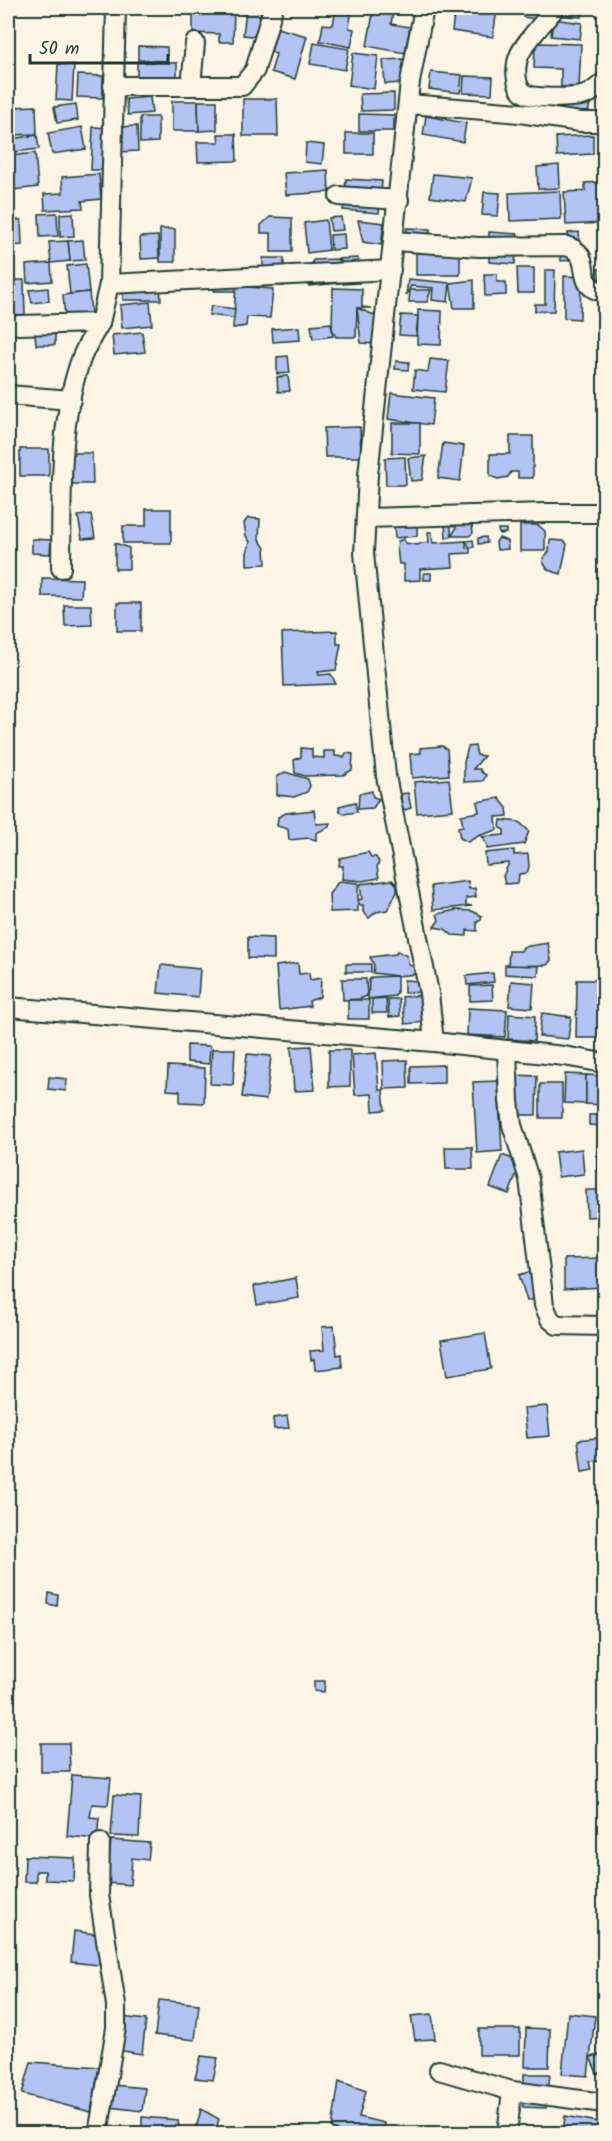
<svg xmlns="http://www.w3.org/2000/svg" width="612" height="2141" viewBox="0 0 612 2141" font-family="Kalam,sans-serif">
<rect width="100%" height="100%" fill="#fcf5e5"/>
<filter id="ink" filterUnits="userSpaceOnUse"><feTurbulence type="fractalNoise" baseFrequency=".0167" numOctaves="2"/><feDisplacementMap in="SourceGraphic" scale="12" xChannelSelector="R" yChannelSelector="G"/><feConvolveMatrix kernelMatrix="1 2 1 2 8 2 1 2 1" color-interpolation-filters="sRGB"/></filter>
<g filter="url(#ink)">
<!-- building -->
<g fill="#b3c3f3" stroke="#1f3d34" stroke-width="1.5">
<path d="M193 8H234L233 42H219V34L193 33Z"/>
<path d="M336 8 352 9 349 28 354 29 351 47 320 41 323 24 333 25Z"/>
<path d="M374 8 393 12 391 24 410 27 405 53 367 46Z"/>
<path d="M455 8 497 9 493 37 452 31Z"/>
<path d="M525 8H549L547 21 523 17Z"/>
<path d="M563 8H583L582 17 563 16Z"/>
<path d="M246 10 264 12 262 37 243 35Z"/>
<path d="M553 19 582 23 580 39 551 36Z"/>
<path d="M277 28 307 36 295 79 271 72 276 54 271 52Z"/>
<path d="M314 43 349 49 345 70 310 64Z"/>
<path d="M535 43 581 44 579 87H561V69L534 68Z"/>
<path d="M138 46 167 47V61L138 60Z"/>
<path d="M353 53 378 56 374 89 349 85Z"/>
<path d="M404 59 405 83 385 84 383 60Z"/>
<path d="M137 62 177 63V83H137Z"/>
<path d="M58 64 74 65 72 101 56 100Z"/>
<path d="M431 72 462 75 460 93 429 89Z"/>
<path d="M78 75 103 76V98L77 97Z"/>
<path d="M464 76 493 77 492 94 463 93Z"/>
<path d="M394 93V110L361 111 360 94Z"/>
<path d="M150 97 152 113 128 115 126 99Z"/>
<path d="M564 97 590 103 587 119 561 114Z"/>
<path d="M243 99H277L278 136H243Z"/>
<path d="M172 101H198L199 131H172Z"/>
<path d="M198 101H217V130L199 131Z"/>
<path d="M76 104 78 120 57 123 54 107Z"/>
<path d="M36 106 37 134 14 135 12 107Z"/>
<path d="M359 114 394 115V131H359Z"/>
<path d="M426 116 466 123 463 142 423 135Z"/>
<path d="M140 117H158V142L140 143Z"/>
<path d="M137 126 138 151 118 152 117 127Z"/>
<path d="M82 127 86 149 52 154 48 133Z"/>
<path d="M93 127 109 128 108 170H91Z"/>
<rect x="346" y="133" width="27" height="21"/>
<path d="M218 134H236L237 161 198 162 197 142H219Z"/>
<path d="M37 135 39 149 13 152 11 139Z"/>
<path d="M593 135V154L557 156 556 137Z"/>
<path d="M306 143 324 145 322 164 305 162Z"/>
<path d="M35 153 38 187 13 190 10 156Z"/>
<path d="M559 165 560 188 538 189 537 167Z"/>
<path d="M328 170 329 192 286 195 284 173Z"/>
<path d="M99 174 101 199 82 201 83 208 45 210 44 194 63 193 62 177Z"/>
<path d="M433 174 472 178 466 202 430 197Z"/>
<path d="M346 179 382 181 379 213 343 210Z"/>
<path d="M602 182 604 223 566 225 564 192 585 191V183Z"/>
<path d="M560 191 561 219 510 221 509 193Z"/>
<path d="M484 192 500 193 498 216 482 215Z"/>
<path d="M57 213 58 236 40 237 39 214Z"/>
<path d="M73 213 74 236 60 237V214Z"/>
<path d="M270 217 292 218V252H271V233H261V225Z"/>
<path d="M341 217 343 230 331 231 329 218Z"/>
<path d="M8 220H21L22 245 8 246Z"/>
<path d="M326 220 329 250 307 253 304 223Z"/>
<path d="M358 220 384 223 381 245 363 242Z"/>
<path d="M407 228 430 229 429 244H407Z"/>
<rect x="160" y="229" width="15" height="33"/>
<path d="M489 232 518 234 515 264 489 262Z"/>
<path d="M579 232 581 259 561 261 560 246 569 241 568 233Z"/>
<path d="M344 234 345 249 331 250 330 235Z"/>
<path d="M158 236 159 258 141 259 140 237Z"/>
<path d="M83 240 85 260 70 261 68 241Z"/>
<path d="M68 241 70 261 51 263 49 242Z"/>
<path d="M460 252V275H416V253Z"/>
<rect x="8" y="255" width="3" height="14"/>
<path d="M263 258H284V286L263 285Z"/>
<path d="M358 258 359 283 343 284 342 262 338 259Z"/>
<path d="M338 259 340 283 309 286 308 275 313 260Z"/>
<path d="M51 263 52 281 27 283 26 265Z"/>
<path d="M86 264 89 292 70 294 67 266Z"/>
<path d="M517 268H534V293H518Z"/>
<path d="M598 269H604V291H601Z"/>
<path d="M545 270H555L554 311H535V304H545Z"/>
<path d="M484 274H497V282H506V295L485 296Z"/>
<path d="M564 276 581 277 580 319 564 318Z"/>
<path d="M235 278 236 291H214V284Z"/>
<path d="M408 279 450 283 448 302 432 300 433 288 411 286 406 296Z"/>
<path d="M8 280H24L25 315H8Z"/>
<path d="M474 280V308H454L450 283Z"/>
<path d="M160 286 161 300H123V287Z"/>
<path d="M236 286 273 289 270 318 247 317 246 326 233 328Z"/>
<path d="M48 288 49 301 32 303 29 290Z"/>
<path d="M333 288 362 289V307L371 308H357L356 337H336L332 329Z"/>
<path d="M410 290H431L427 302H409Z"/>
<path d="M89 292 91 314 65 317 63 295Z"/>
<path d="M150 302 152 325 122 328 120 305Z"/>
<path d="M211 306 235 309 234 318 209 315Z"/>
<path d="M357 308 379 317 376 344 361 343Z"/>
<path d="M418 310 442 311 441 345 417 344Z"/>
<path d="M401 315 418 316 416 336 399 335Z"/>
<path d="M8 322H11L10 340H8Z"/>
<path d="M331 323 333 336 313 339 311 325Z"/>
<path d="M299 327 300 340 273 342 272 329Z"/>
<path d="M55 332V345H36L35 333Z"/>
<path d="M142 332 145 352 114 355 112 335Z"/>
<path d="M288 356 290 373 277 374V357Z"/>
<path d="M430 359 449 361 445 392 413 389 415 370 428 372Z"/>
<path d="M396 361 409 362 408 370 395 369Z"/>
<path d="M288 376 290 391 278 392 277 377Z"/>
<path d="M391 393 434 398 431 425 388 419Z"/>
<path d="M392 423H420V454L392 453Z"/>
<path d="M360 427 361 457H325L324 428Z"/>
<path d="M510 436H533V478H518V472H511L508 477 498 479 490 476V454H510Z"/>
<path d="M443 443 464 446 460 481 438 478Z"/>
<rect x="20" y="449" width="29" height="27"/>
<path d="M70 453H92L93 484H71Z"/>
<path d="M426 456 422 480 411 481 408 458Z"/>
<path d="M405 457 406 485H386L385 458Z"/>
<path d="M146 509H171V543H123V526H146Z"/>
<path d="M91 514 95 538 82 539 78 516Z"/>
<path d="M248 518 260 519 259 539 265 548 266 564 247 565V553L250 542 246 536 244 523Z"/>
<path d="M471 518 473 533 469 536H452L456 528V519Z"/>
<path d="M445 523H450L452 536 446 538Z"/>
<path d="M417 524V536L395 538 394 526Z"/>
<path d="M520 525H538L545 531V551H520Z"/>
<path d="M498 529H506V533L499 534Z"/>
<path d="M428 532H432L433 543 466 541V548H470V553L452 554 453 567 420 569V580L404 581V564H399L397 548 398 541 404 539 405 543 418 545 421 543 429 542Z"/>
<path d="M486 537 487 543 478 544V538Z"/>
<path d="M499 538 507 541 508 549 497 550 496 542Z"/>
<path d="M32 539 51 540 50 554 32 553Z"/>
<path d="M473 540 474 547 470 548 466 541Z"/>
<path d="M550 540 564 541 567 544 561 574 548 570 543 562 544 557 549 552Z"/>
<path d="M115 543 129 548V569H115Z"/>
<rect x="424" y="573" width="7" height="7"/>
<path d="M42 578 82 579 81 597 42 596Z"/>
<rect x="117" y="603" width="24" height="28"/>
<path d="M64 605H91L92 625 65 626Z"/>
<path d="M337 631V644H341L336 670 318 672 319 675 331 674 336 684 284 686 282 633Z"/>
<path d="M442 746 447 749 449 775 412 778 410 754 421 753 420 748Z"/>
<path d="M475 746 477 755 484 756 473 769H480L481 772 486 775 483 781 464 782V762L468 747Z"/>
<path d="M301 748 312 749V757L324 758V751H335V756L344 757 346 753 353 754 352 770 343 775 305 776 295 773 294 760 301 757Z"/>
<path d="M285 772 308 779 310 786 307 792 294 797 277 795V777Z"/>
<path d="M449 779 453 810 417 813 414 782Z"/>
<path d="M372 791 373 797 379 799 373 808 358 809 359 794Z"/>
<path d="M408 793 411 808 402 811 401 794Z"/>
<path d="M499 798 507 808 508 816 496 817 497 830 478 836 468 842 460 838 458 827 463 826 461 815 479 812 477 802Z"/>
<path d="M355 802 357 812 344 814 340 811 339 806Z"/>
<path d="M314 810 316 824 330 823 329 827 316 833V840L309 838 289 840 288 829 277 826 278 817 286 813Z"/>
<path d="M501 820 519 822 529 831 524 844 487 849V845L482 837 504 835V830L500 828Z"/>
<path d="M514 850V855L528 854 529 867 527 873 519 874 518 883 505 884 503 876 509 863 486 865 485 853Z"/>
<path d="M368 852 371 857H376L379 862 377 867 379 878 362 881 342 879 343 866H339L340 858Z"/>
<path d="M392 880 397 885V892L387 910 376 912 369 918 363 912V905H360L357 900 362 899 360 884Z"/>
<path d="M339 881 358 883V911L330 912 329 894Z"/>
<path d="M468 881 469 889 475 888 476 897 466 898V905L472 906 433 910 431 886Z"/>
<path d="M456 910 472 911 482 916 481 920 477 922V931L467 930V936L452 935 445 929 434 927 439 920 437 914Z"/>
<path d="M248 937 274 938V959L248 958Z"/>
<path d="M548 943 551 960 547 965 508 966 509 951H521L523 947Z"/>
<path d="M397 951 407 956 409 965 415 967 416 974 397 976 373 973 374 965 370 957 396 954Z"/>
<path d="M298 963 299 974 309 973 310 980 321 978 320 997 309 1001 310 1006 279 1010 276 966Z"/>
<rect x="346" y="964" width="25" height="8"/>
<path d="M161 965 200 969 198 997 158 993Z"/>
<path d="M505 965 539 966 538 976 505 974Z"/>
<path d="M493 973 494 982 467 985 466 976Z"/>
<path d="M397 976V993L395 996 368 999 369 980 372 977Z"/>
<path d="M342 979H366L367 996 359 999 343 1000Z"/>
<path d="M404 980 419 981 422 992 404 993Z"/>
<path d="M577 980H604V1038H576Z"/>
<path d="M511 981 534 983 532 1008 509 1006Z"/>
<path d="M492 985 493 1000 470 1001V986Z"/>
<path d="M422 995 425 1022 405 1024 402 997Z"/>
<path d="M386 998 387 1013H372V999Z"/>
<path d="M388 999H399L400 1016 389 1017Z"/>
<rect x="348" y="1000" width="21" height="19"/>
<path d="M468 1008 507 1010 505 1037 467 1035Z"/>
<path d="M542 1013 571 1017 568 1039 539 1036Z"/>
<path d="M509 1014 535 1016 534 1041 508 1039Z"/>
<path d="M187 1045 210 1046 209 1064 187 1062Z"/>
<path d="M311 1046 315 1090 294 1091 291 1047Z"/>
<path d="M212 1049H235L233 1085 210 1084Z"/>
<path d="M329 1050H350V1086L329 1087Z"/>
<path d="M376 1053 379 1090H383L385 1110 373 1111 372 1094 355 1095 352 1055Z"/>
<path d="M247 1054 271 1056 266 1100 242 1097Z"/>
<path d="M407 1060 408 1088 384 1089 383 1061Z"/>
<path d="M444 1065V1083L411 1084V1066Z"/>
<path d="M168 1066 205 1068 204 1103 180 1102V1091L167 1090Z"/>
<path d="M565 1074 586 1075V1104L564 1103Z"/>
<path d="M515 1075 537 1076 536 1115H514Z"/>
<path d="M586 1075 604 1076V1105L586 1104Z"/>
<path d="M49 1077 67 1079 66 1091 48 1089Z"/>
<path d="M498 1081 502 1151 477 1153 473 1082Z"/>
<rect x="540" y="1084" width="22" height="34"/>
<path d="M589 1115H604V1126L589 1125Z"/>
<path d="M598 1129H604V1171H597Z"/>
<path d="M445 1147H472L473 1169H446Z"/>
<path d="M582 1149 584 1174 558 1177 555 1152Z"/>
<path d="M502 1155 521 1162 509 1194 490 1187Z"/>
<path d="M586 1190H604V1216L587 1217Z"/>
<path d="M604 1258V1287L564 1289V1259Z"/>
<path d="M538 1269 546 1295 527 1301 519 1275Z"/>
<path d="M296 1278 299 1298 257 1305 254 1286Z"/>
<path d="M334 1326 337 1355 341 1354 342 1367 315 1370 314 1359 311 1360 310 1351 324 1350 322 1327Z"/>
<path d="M485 1333 491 1369 447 1376 441 1340Z"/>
<path d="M547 1406 550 1436 527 1438 524 1408Z"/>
<path d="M287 1416 289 1428 274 1429 273 1418Z"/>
<path d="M604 1437V1460L591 1461 593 1470 582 1472 578 1440Z"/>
<path d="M49 1593 58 1595 57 1606 48 1604Z"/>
<path d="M314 1681H325L324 1692 314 1691Z"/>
<path d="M41 1743H69L70 1772H41Z"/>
<path d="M72 1775 111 1778 108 1805 92 1804 90 1817 99 1818 97 1839 67 1836Z"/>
<path d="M114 1795 141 1797 139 1837 111 1836Z"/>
<path d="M111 1840 150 1843 148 1860 132 1858 130 1885 107 1883Z"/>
<path d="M25 1856 75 1858 74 1881 45 1880V1871H36V1882H24Z"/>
<path d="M74 1931 102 1935 99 1965 71 1962Z"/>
<path d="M159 2000 199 2004 195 2040 155 2035Z"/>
<path d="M568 2013 595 2016 588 2076 562 2074Z"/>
<path d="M432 2014 435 2039 415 2040 411 2016Z"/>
<path d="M121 2017 146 2020 142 2054 117 2050Z"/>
<path d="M599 2027H604V2055H600Z"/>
<path d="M526 2028 550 2029 549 2067H525Z"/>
<rect x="479" y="2029" width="41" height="26"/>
<path d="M600 2055 604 2056V2074L597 2073 590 2057Z"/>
<path d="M201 2056 218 2058 213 2080 195 2078Z"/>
<path d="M31 2062 99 2067 91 2112 22 2094Z"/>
<path d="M524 2074H550L546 2108 523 2107Z"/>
<path d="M339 2081 366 2091 359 2117 384 2123 382 2134H343L332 2128Z"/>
<path d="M112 2085 145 2088 142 2111 110 2107Z"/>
<path d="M201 2109 219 2119 215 2133 196 2129Z"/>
<path d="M565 2116 604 2123V2134H563Z"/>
<path d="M142 2117 178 2120 180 2134H142Z"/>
</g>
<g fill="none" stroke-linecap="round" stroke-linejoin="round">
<!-- street casing -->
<g stroke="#1f3d34" stroke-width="22">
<g id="street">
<path d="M424 8 410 82 368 475 364 553 386 776 429 993 434 1042"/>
<path d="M555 8C547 19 523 44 519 56 515 66 514 88 526 94 535 99 570 98 581 96 590 95 597 88 604 82"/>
<path d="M113 86H242L255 70 273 8"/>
<path d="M191 86 195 43"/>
<path d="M409 104 520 113 580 122H604"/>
<path d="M339 196 399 200"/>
<path d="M394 241 479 247 566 246C597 254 571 287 604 292"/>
<path d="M109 284 391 270"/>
<path d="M18 325 100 323 109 284 116 8"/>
<path d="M8 395 71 400"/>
<path d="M366 518 546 513H604"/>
<path d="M61 568C62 502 58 429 79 365 83 350 92 337 100 323"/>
<path d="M8 1007 434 1042 564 1056 604 1063"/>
<path d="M507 1050 509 1101 512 1125 529 1179 544 1305 550 1319 557 1325 604 1326"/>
<path d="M439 2070 512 2091"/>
<path d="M98 2134 116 2028V2005L99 1895 100 1842"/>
<path d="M507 2134 512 2091 604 2103"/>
</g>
</g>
<!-- street -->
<use href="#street" stroke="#fcf5e5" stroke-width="18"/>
</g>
</g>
<!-- margin -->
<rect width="612" height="2141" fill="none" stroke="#fcf5e5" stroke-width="30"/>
<rect x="15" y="15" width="582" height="2111" fill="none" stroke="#1f3d34" stroke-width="2" filter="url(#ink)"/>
<!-- scale -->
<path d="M30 54v9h138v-9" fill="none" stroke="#1f3d34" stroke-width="3"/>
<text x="39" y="54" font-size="18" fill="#1f3d34" stroke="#fcf5e5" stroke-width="4.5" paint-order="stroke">50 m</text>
</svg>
